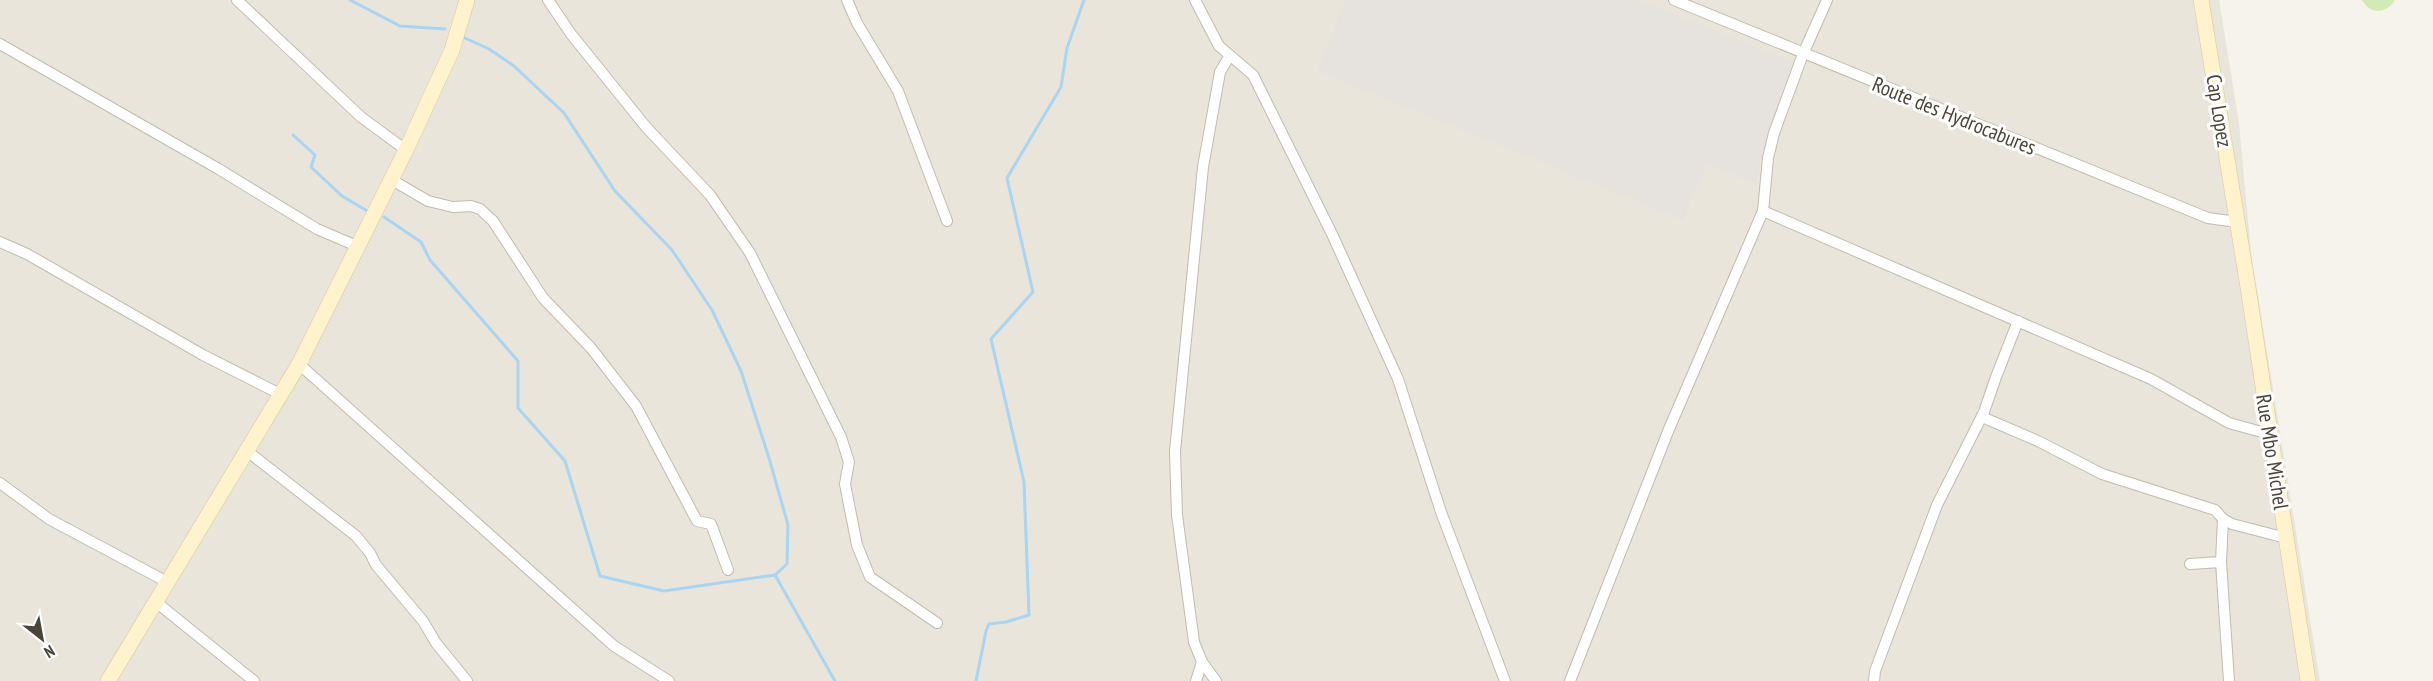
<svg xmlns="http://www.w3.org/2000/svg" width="2433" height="681" viewBox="0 0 2433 681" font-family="'PT Sans Narrow',sans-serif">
<rect width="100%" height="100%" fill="#f6f3ec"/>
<!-- residential -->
<path fill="#eae5da" d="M0 0H2219L2239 123 2251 252 2320 681H0Z"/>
<!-- industrial -->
<path fill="#e6e2dd" d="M1346 0H1641L1792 62 1755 184 1707 164 1683 220 1317 71Z"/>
<!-- green -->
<path fill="#d2eab5" d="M2362 0H2395C2387 14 2370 15 2362 0Z"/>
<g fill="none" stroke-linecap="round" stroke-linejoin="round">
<!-- stream -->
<g stroke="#a9d4f2" stroke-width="3">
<path d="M350 0 400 26 445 29"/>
<path d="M293 135 315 155 311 167 342 196 369 212"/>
<path d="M384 217 421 242 430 260 518 361V408L565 461 600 576 664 591 775 575 787 564 788 525 769 458 741 371 712 310 672 250 615 191 564 113 514 66 489 49 465 38"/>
<path d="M775 575 835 681"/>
<path d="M976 681 986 631 989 624 1006 622 1029 615 1024 482 991 339 1033 292 1007 178 1061 87 1067 48 1084 0"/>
</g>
<!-- street casing -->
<g stroke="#c2bbae" stroke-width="12">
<g id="street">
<path d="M237 0 361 117 406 150"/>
<path d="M548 0 571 34 646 127 710 195 750 253 841 437 849 462 845 484 857 545 870 577 937 623"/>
<path d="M847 0 857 23 898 91 947 221"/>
<path d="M1195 0 1219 46 1253 75 1332 234 1398 379 1441 512 1505 681"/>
<path d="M1674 0 2208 218 2237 222"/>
<path d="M0 44 217 168 317 229 359 247"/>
<path d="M392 180 428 201 453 207 471 206 480 209 493 221 543 298 591 348 636 406 697 521 711 524 728 570"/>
<path d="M1763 211 2151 379 2229 423 2269 434"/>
<path d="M0 242 27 254 203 355 280 394"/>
<path d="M299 364 614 646 669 681"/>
<path d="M1982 417 2038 441 2102 474 2215 510 2223 519 2232 524 2286 538"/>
<path d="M247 451 356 536 370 553 376 565 423 621 436 643 467 681"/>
<path d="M0 483 49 519 169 583"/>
<path d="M2221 562 2229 681"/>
<path d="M2190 564 2221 562 2223 519"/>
<path d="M156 602 254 681"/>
<path d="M1196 681 1202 662"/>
<path d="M1216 681 1202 662 1194 642 1177 515 1175 451 1203 167 1220 72 1229 57"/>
<path d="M1570 681 1669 429 1763 211 1768 158 1774 133 1803 54 1827 0"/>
<path d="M1874 681 1875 671 1937 505 1984 412 1996 377 2018 321"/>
</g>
</g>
<!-- secondary casing -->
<g stroke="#d6c79b" stroke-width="16">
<g id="secondary">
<path d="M2201 0 2247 281 2308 681"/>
<path d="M108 681 299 364 406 150 452 50 467 0"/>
</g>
</g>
<!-- street -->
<use href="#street" stroke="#fff" stroke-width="10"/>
<!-- secondary -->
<use href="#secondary" stroke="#fff3cd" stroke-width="15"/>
</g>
<g text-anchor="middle" stroke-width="6" stroke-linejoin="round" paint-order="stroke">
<!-- street labels -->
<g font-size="21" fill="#4b4439" stroke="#fff">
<text transform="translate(2219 111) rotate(81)" y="7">Cap Lopez</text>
<text transform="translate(1954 116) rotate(22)" y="7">Route des Hydrocabures</text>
<text transform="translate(2272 452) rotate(81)" y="7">Rue Mbo Michel</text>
</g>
</g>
<!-- north arrow -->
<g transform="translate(42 639) rotate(149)" stroke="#ffffff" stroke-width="4.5" paint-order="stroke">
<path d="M0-4.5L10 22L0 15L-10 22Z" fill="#4b4439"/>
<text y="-9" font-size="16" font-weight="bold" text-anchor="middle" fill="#4b4439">N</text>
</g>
</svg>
